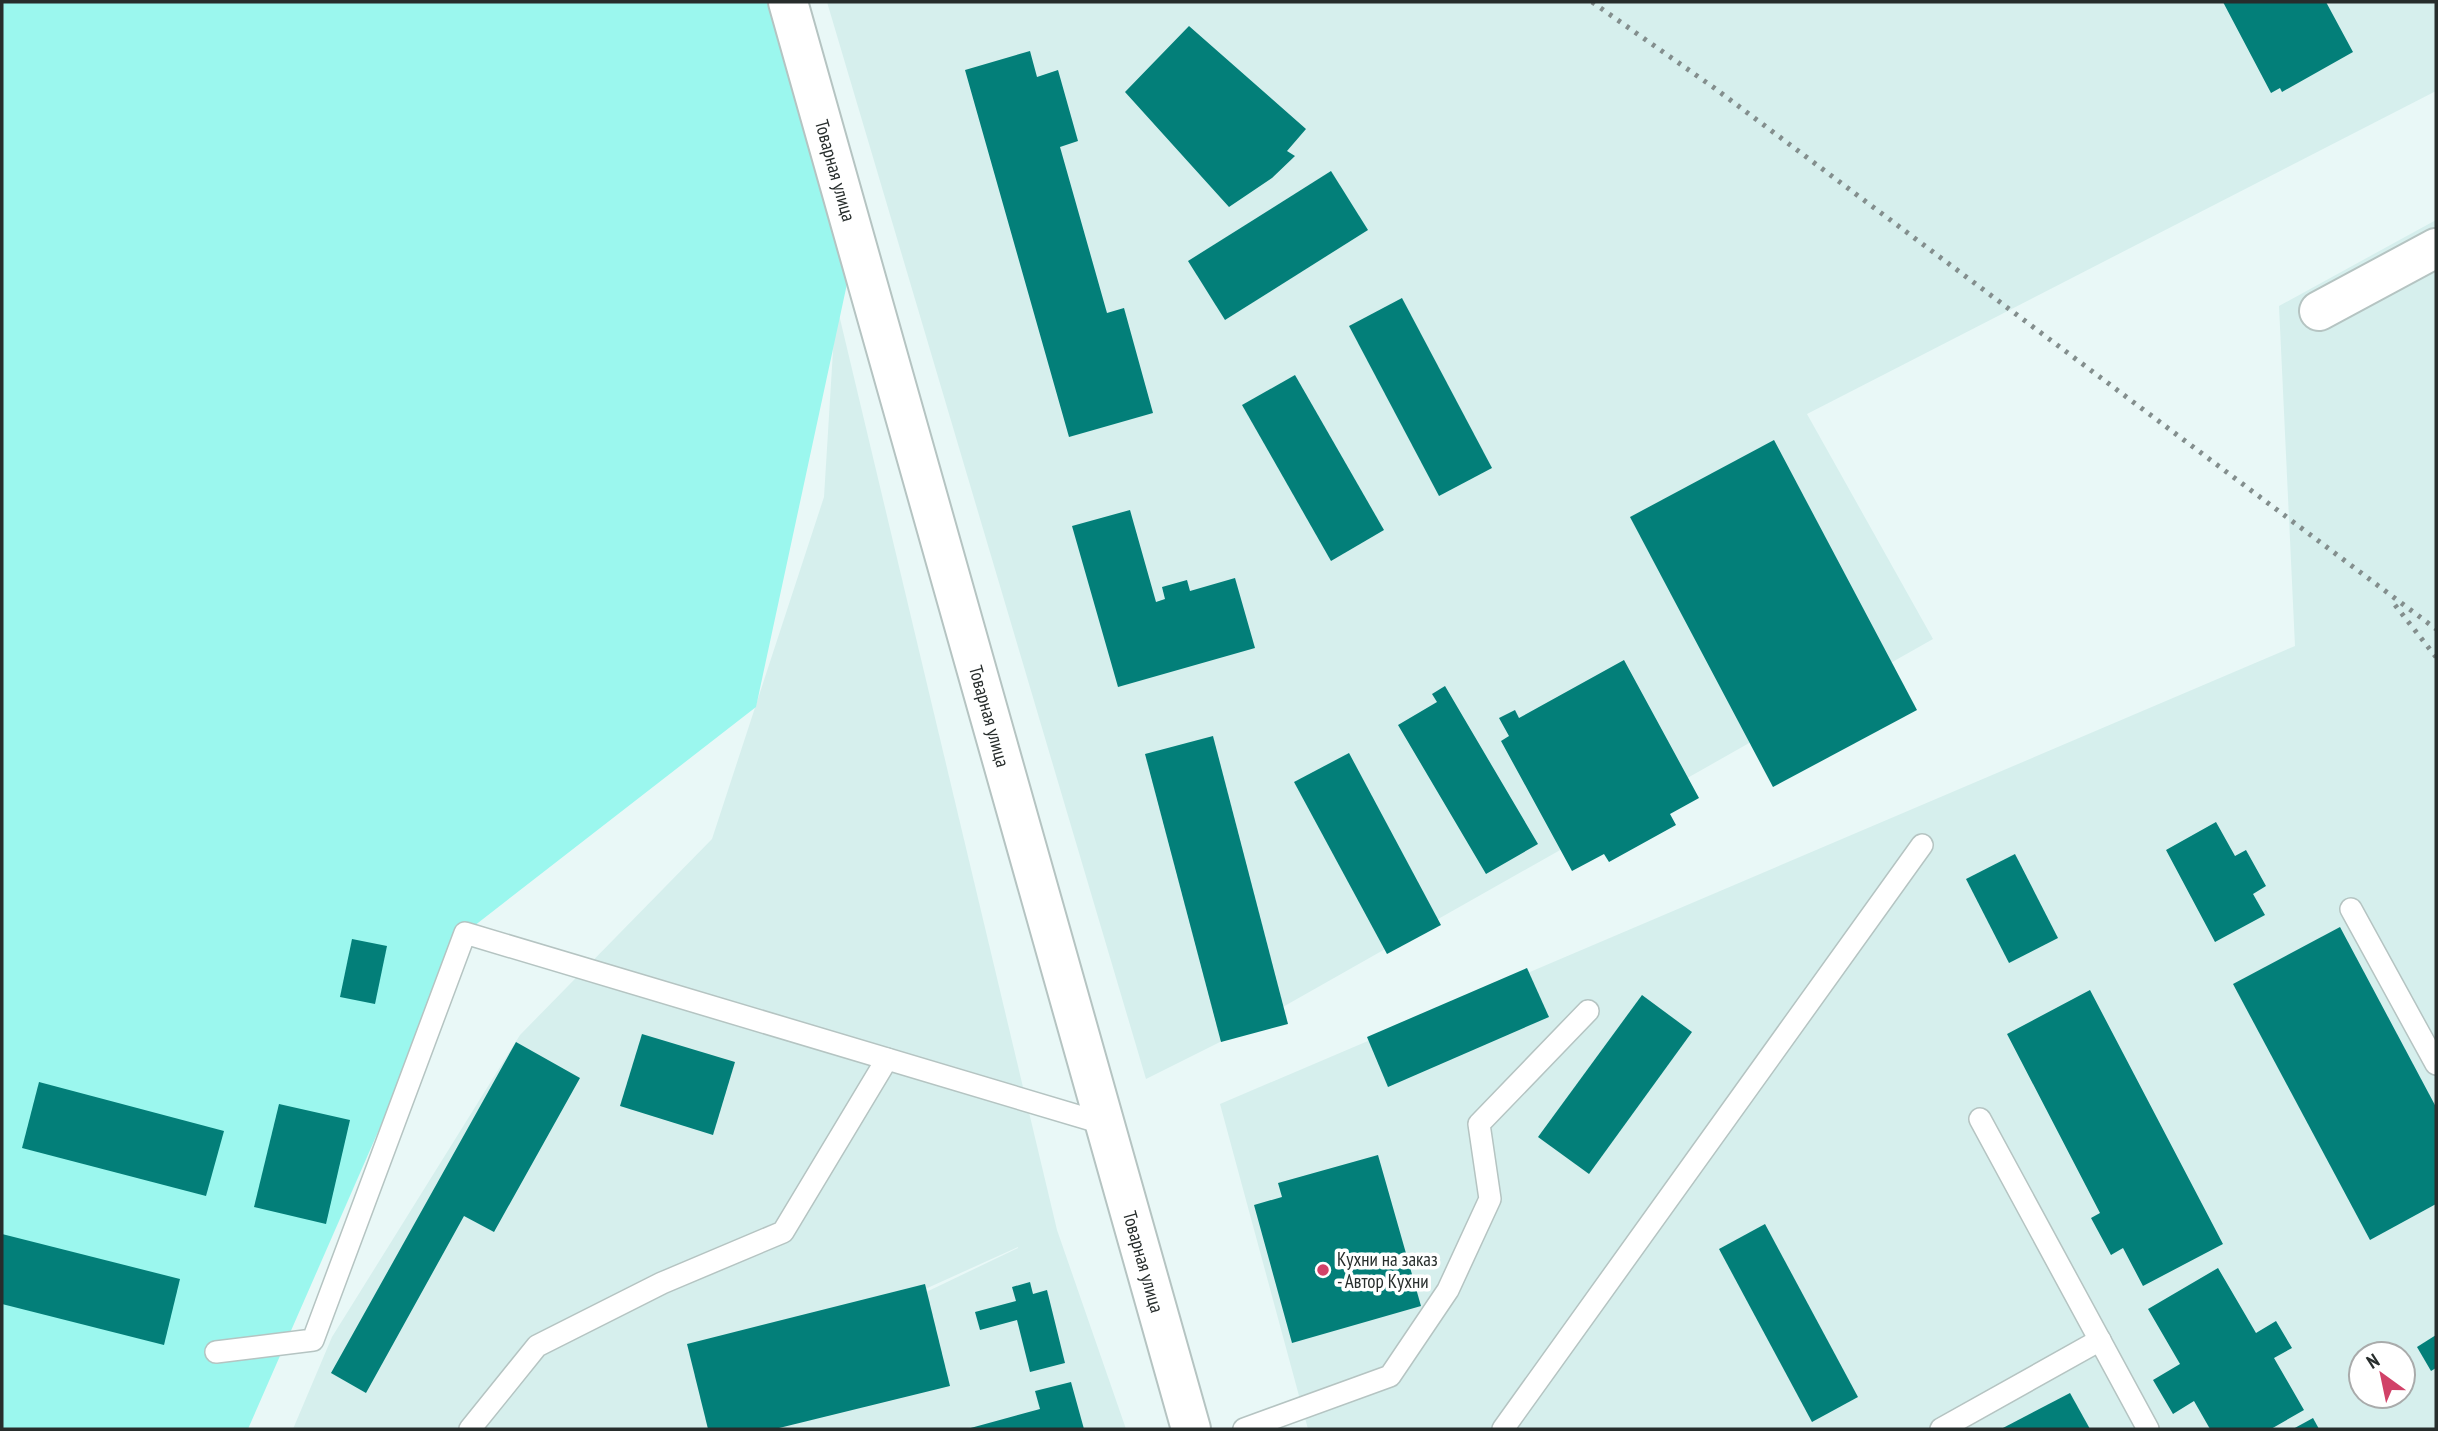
<svg xmlns="http://www.w3.org/2000/svg" width="2438" height="1431" viewBox="0 0 2438 1431" font-family="'PT Sans Narrow',sans-serif">
<rect width="100%" height="100%" fill="#e9f8f7"/>
<!-- built -->
<g fill="#d6efed" fill-rule="evenodd">
<path d="M827 2H2436V91L1807 414 1933 639 1228 1038 1146 1079Z"/>
<path d="M2436 220V1429H1308L1220 1104 2295 646 2279 306ZM2361 1354H2403V1396H2361Z"/>
<path d="M836 302 1057 1230 1126 1429H293L332 1337 520 1035 712 839 824 497ZM1018 1247V1248L724 1389 912 1295Z"/>
</g>
<!-- green -->
<path fill="#9bf7ee" d="M2 2H788L856 242 756 707 465 933 248 1429H2Z"/>
<!-- building -->
<g fill="#037f79">
<path d="M2223 2H2326L2353 52 2282 92 2280 88 2271 93Z"/>
<path d="M1189 26 1306 129 1287 151 1295 156 1272 178 1229 207 1125 92Z"/>
<path d="M1030 51 1037 77 1058 70 1078 141 1060 147 1107 313 1124 308 1153 413 1069 437 965 70Z"/>
<path d="M1331 171 1368 230 1225 320 1188 261Z"/>
<path d="M1402 298 1492 468 1439 496 1349 326Z"/>
<path d="M1295 375 1384 530 1331 561 1242 405Z"/>
<path d="M1774 440 1917 710 1773 787 1630 517Z"/>
<path d="M1130 510 1156 602 1165 599 1162 587 1187 580 1190 591 1235 578 1255 648 1118 687 1072 526Z"/>
<path d="M1624 660 1699 798 1670 814 1676 825 1609 862 1604 854 1572 871 1501 741 1509 736 1499 718 1515 710 1519 718Z"/>
<path d="M1445 686 1538 844 1486 874 1398 725 1437 702 1432 694Z"/>
<path d="M1213 736 1288 1024 1221 1042 1145 754Z"/>
<path d="M1349 753 1441 925 1387 954 1294 782Z"/>
<path d="M2216 822 2235 856 2246 850 2266 886 2253 894 2265 915 2215 942 2166 850Z"/>
<path d="M2015 854 2058 938 2009 963 1966 879Z"/>
<path d="M2340 927 2436 1107V1204L2370 1240 2233 984Z"/>
<path d="M352 939 387 946 375 1004 340 997Z"/>
<path d="M1527 968 1549 1017 1388 1087 1367 1037Z"/>
<path d="M2090 990 2223 1244 2143 1286 2123 1248 2111 1255 2091 1218 2100 1213 2007 1034Z"/>
<path d="M1642 995 1692 1032 1589 1174 1538 1137Z"/>
<path d="M642 1034 735 1062 713 1135 620 1106Z"/>
<path d="M516 1042 580 1078 494 1232 464 1216 366 1393 331 1373Z"/>
<path d="M39 1082 224 1131 206 1196 22 1148Z"/>
<path d="M279 1104 350 1120 326 1224 254 1207Z"/>
<path d="M1378 1155 1421 1306 1292 1343 1254 1205 1282 1197 1278 1183Z"/>
<path d="M1765 1224 1858 1397 1812 1422 1719 1249Z"/>
<path d="M2 1234 180 1279 164 1345 2 1304Z"/>
<path d="M2218 1268 2256 1333 2276 1321 2292 1348 2274 1358 2304 1410 2271 1429H2210L2194 1401 2173 1414 2153 1380 2180 1364 2148 1309Z"/>
<path d="M1030 1282 1033 1294 1047 1290 1065 1363 1030 1372 1017 1320 980 1330 975 1312 1016 1301 1012 1287Z"/>
<path d="M925 1284 950 1386 775 1429H708L687 1344Z"/>
<path d="M2436 1335V1368L2431 1371 2417 1347Z"/>
<path d="M1071 1382 1084 1429H967L1040 1409 1035 1391Z"/>
<path d="M2070 1393 2090 1429H2001Z"/>
<path d="M2313 1418 2319 1429H2293Z"/>
</g>
<g fill="none" stroke-linecap="round" stroke-linejoin="round">
<!-- lane casing -->
<g stroke="#b5c4c2" stroke-width="24">
<g id="lane">
<path d="M2351 909 2436 1064"/>
<path d="M1980 1119 2148 1429"/>
<path d="M216 1352 313 1340 465 933 1105 1124"/>
<path d="M470 1429 537 1346 662 1283 783 1232 887 1059"/>
<path d="M1244 1429 1390 1376 1448 1290 1490 1199 1479 1124 1588 1011"/>
<path d="M1503 1429 1922 845"/>
<path d="M1941 1429 2100 1340"/>
</g>
</g>
<!-- street casing -->
<g stroke="#b5c4c2" stroke-width="42">
<path id="street" d="M2319 311 2436 248"/>
</g>
<!-- secondary casing -->
<g stroke="#b5c4c2" stroke-width="42">
<g id="secondary">
<path id="s1" d="M788 2 1191 1429"/>
</g>
</g>
<!-- lane -->
<use href="#lane" stroke="#fff" stroke-width="21"/>
<!-- street -->
<use href="#street" stroke="#fff" stroke-width="38"/>
<!-- secondary -->
<use href="#secondary" stroke="#fff" stroke-width="38"/>
<!-- rail -->
<g stroke="#838e8d" stroke-width="5" stroke-dasharray="3.5 7" stroke-linecap="butt">
<path d="M1592 2 1713 87 2436 629"/>
<path d="M2395 605 2436 657"/>
</g>
</g>
<!-- markers -->
<circle fill="#d14268" stroke="#fff" stroke-width="2.5" cx="1323" cy="1270" r="7"/>
<g text-anchor="middle" stroke-width="7" stroke-linejoin="round" paint-order="stroke">
<!-- street labels -->
<g font-size="19" fill="#272d2c" stroke="#fff">
<text dy="7" stroke="none"><textPath href="#s1" startOffset="175">Товарная улица</textPath></text>
<text dy="7" stroke="none"><textPath href="#s1" startOffset="742">Товарная улица</textPath></text>
<text dy="7" stroke="none"><textPath href="#s1" startOffset="1309">Товарная улица</textPath></text>
</g>
<!-- poi labels -->
<g font-size="19" fill="#272d2c" stroke="#fff" text-anchor="start">
<text x="1337" y="1266">Кухни на заказ<tspan x="1337" dy="22">- Автор Кухни</tspan></text>
</g>
</g>
<!-- border -->
<rect width="2438" height="1431" fill="none" stroke="#272d2c" stroke-width="7"/>
<!-- north arrow -->
<g transform="translate(2382 1375) rotate(327)"><circle r="33" fill="#ffffff" stroke="#a9abab" stroke-width="2"/>
<path d="M0-5L12 26L0 18L-12 26Z" fill="#d14268"/>
<text y="-10" font-size="19" font-weight="bold" text-anchor="middle" fill="#272d2c">N</text>
</g>
</svg>
